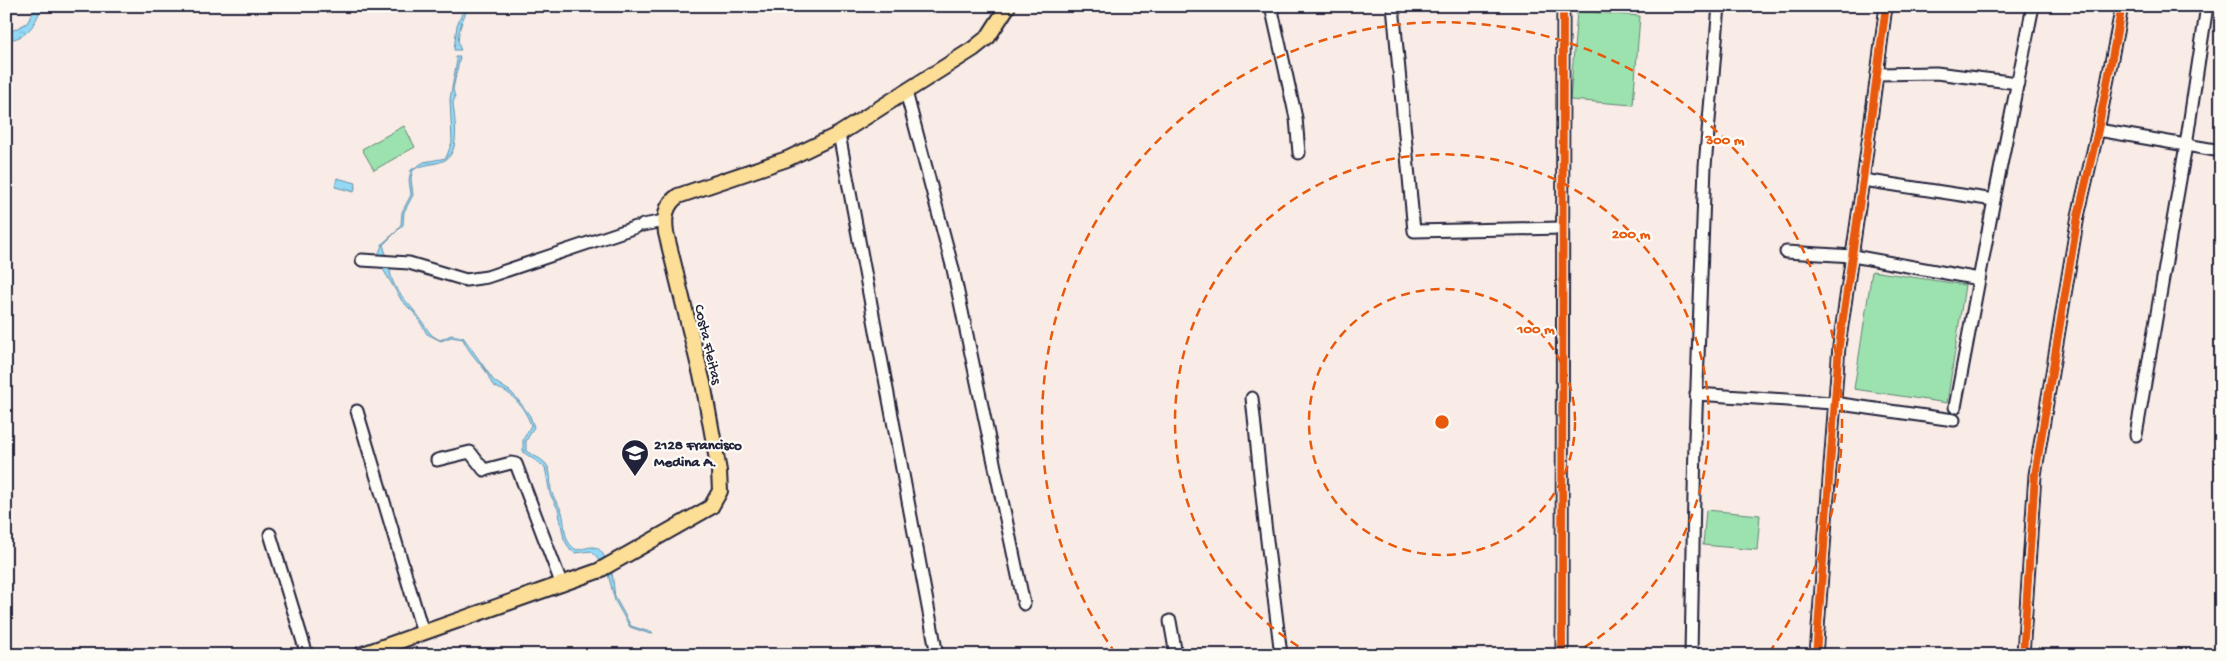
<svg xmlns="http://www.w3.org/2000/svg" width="2227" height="661" viewBox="0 0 2227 661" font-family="'Gochi Hand',sans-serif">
<defs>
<pattern id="water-ripples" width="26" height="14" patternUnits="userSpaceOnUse" patternTransform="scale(1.25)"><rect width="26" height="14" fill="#93d9f5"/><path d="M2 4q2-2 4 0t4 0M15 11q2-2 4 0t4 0" fill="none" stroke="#7ebad3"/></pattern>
</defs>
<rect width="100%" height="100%" fill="#f9ece6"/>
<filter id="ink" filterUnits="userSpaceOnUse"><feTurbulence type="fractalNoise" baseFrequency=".02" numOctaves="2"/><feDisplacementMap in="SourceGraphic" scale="10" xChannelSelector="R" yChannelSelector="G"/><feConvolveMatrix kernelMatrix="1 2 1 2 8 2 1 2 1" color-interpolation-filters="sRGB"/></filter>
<g filter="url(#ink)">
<!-- green -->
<g fill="#9ce2ae" stroke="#5f8274">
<path d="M1577 11 1640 16 1633 105 1570 100Z"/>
<path d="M404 126 415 147 374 170 362 149Z"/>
<path d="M1872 271 1965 285 1947 403 1854 389Z"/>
<path d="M1706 510 1760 515 1757 550 1703 545Z"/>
</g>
<!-- water -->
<g fill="url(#water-ripples)" stroke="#6690ab">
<path d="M37 6H42C35 24 28 39 6 40V34L27 23Z"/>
<path d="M465 6H469C463 18 454 38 461 50H454L457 25Z"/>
<path d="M455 57H460L453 89 455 98 453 102C454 118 462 153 443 161 433 165 423 164 413 170L411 178 413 195 404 212 403 225 383 245 386 254 378 255 383 243 397 231 401 224 402 212 411 195 409 180 411 170 424 162 446 158 452 142 450 99 457 60Z"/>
<path d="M337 178 356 183 354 192 335 187Z"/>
<path d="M381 266 390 267C390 289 408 301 419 317 426 326 428 335 440 340L451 335 463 337 494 381 511 392 519 401 530 416 534 427 526 441V451C532 455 541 458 546 464 552 472 550 481 551 490 553 499 559 504 562 512 566 526 562 542 577 550 592 547 598 542 606 560L600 563 597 557 591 551 576 553 570 550 564 539 558 509 550 494 545 467 523 452V440L531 425C527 414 518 400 508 393 503 389 496 389 492 384 489 379 488 374 485 370 477 360 468 351 463 339L451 337 441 341 427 334 416 315 402 301Z"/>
<path d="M612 572 615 597 631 626 653 633 650 634 630 627 615 601 608 574Z"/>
</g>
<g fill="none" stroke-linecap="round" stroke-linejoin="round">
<!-- minor casing -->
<g stroke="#22223b" stroke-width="15">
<g id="minor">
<path d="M1271 6 1296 118 1299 153"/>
<path d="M1393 6 1414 231 1562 228"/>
<path d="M1877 74 1936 73 2018 83"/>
<path d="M906 92 953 269 1024 604"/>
<path d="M2098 130 2221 151"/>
<path d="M839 134 937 655"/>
<path d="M1863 180 1994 200"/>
<path d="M643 225 664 221"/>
<path d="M1786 252 1853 256 1979 279"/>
<path d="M362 260 409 263 466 280 487 277 636 227"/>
<path d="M1696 394 1833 403 1954 420"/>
<path d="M1252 398 1265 524 1281 655"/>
<path d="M1955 407 1994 200 2033 6"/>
<path d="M357 411 423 633"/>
<path d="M2136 435 2186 145 2207 6"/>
<path d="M437 460 470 452 484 470 511 463 516 464 562 585"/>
<path d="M270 534 307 655"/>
<path d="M1170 621 1176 655"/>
<path d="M1562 655 1563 6"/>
<path d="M1691 655 1695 440 1705 166 1719 6"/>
<path d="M1816 655 1839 346 1863 180 1886 6"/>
<path d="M2023 655 2035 475 2078 216 2098 130 2122 6"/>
</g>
</g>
<!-- major casing -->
<g stroke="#22223b" stroke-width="18">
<path id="major" d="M360 655 598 571 711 507 720 491 719 471 703 383 666 233C664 218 665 205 678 196L787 159 839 134 973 49 988 37 1008 6"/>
</g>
<!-- minor -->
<use href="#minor" stroke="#fdfcf7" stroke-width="11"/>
<!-- major -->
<use href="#major" stroke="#fcde96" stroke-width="14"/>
<!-- cycleway casing -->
<g stroke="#fdfcf7" stroke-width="11">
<g id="cycleway">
<path d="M1562 655 1563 6"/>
<path d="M1816 655 1839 346 1863 180 1886 6"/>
<path d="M2023 655 2035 475 2078 216 2098 130 2122 6"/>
</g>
</g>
<!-- cycleway -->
<use href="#cycleway" stroke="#e8590c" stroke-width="8"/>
</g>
</g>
<!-- distance rings -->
<g fill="none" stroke="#e8590c" stroke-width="2.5" stroke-dasharray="9 6">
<circle cx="1442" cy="422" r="133"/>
<path d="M1311 654A267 267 0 1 1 1573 654"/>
<path d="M1116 654A400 400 0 1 1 1768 654"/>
</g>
<!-- icons -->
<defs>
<g id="school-pin" transform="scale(1.4375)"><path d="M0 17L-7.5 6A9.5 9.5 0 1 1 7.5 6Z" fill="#22223b" stroke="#fdfcf7"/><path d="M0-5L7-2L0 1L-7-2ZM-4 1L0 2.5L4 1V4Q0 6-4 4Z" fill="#fff"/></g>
</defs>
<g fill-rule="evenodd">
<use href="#school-pin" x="635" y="453"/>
</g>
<g text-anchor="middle" stroke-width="4.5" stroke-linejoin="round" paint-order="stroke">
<!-- street labels -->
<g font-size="15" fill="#22223b" stroke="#fdfcf7">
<text transform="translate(709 344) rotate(77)" y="5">Costa Fleitas</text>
</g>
<!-- poi labels -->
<g font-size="15" font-weight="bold" fill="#22223b" stroke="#fdfcf7" text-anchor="start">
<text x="654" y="449">2128 Francisco<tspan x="654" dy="17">Medina A.</tspan></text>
</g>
</g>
<circle cx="1442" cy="422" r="8" fill="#e8590c" stroke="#fdfcf7" stroke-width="2.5"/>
<g font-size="15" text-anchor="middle" font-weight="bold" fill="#e8590c" stroke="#fdfcf7" stroke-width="4.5" stroke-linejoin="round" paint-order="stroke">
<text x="1725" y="144">300 m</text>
<text x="1631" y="238">200 m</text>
<text x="1536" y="333">100 m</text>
</g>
<!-- margin -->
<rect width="2227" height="661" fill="none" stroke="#fdfcf7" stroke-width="25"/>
<rect x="12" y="12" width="2202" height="636" fill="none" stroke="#22223b" stroke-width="2" filter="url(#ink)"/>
</svg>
